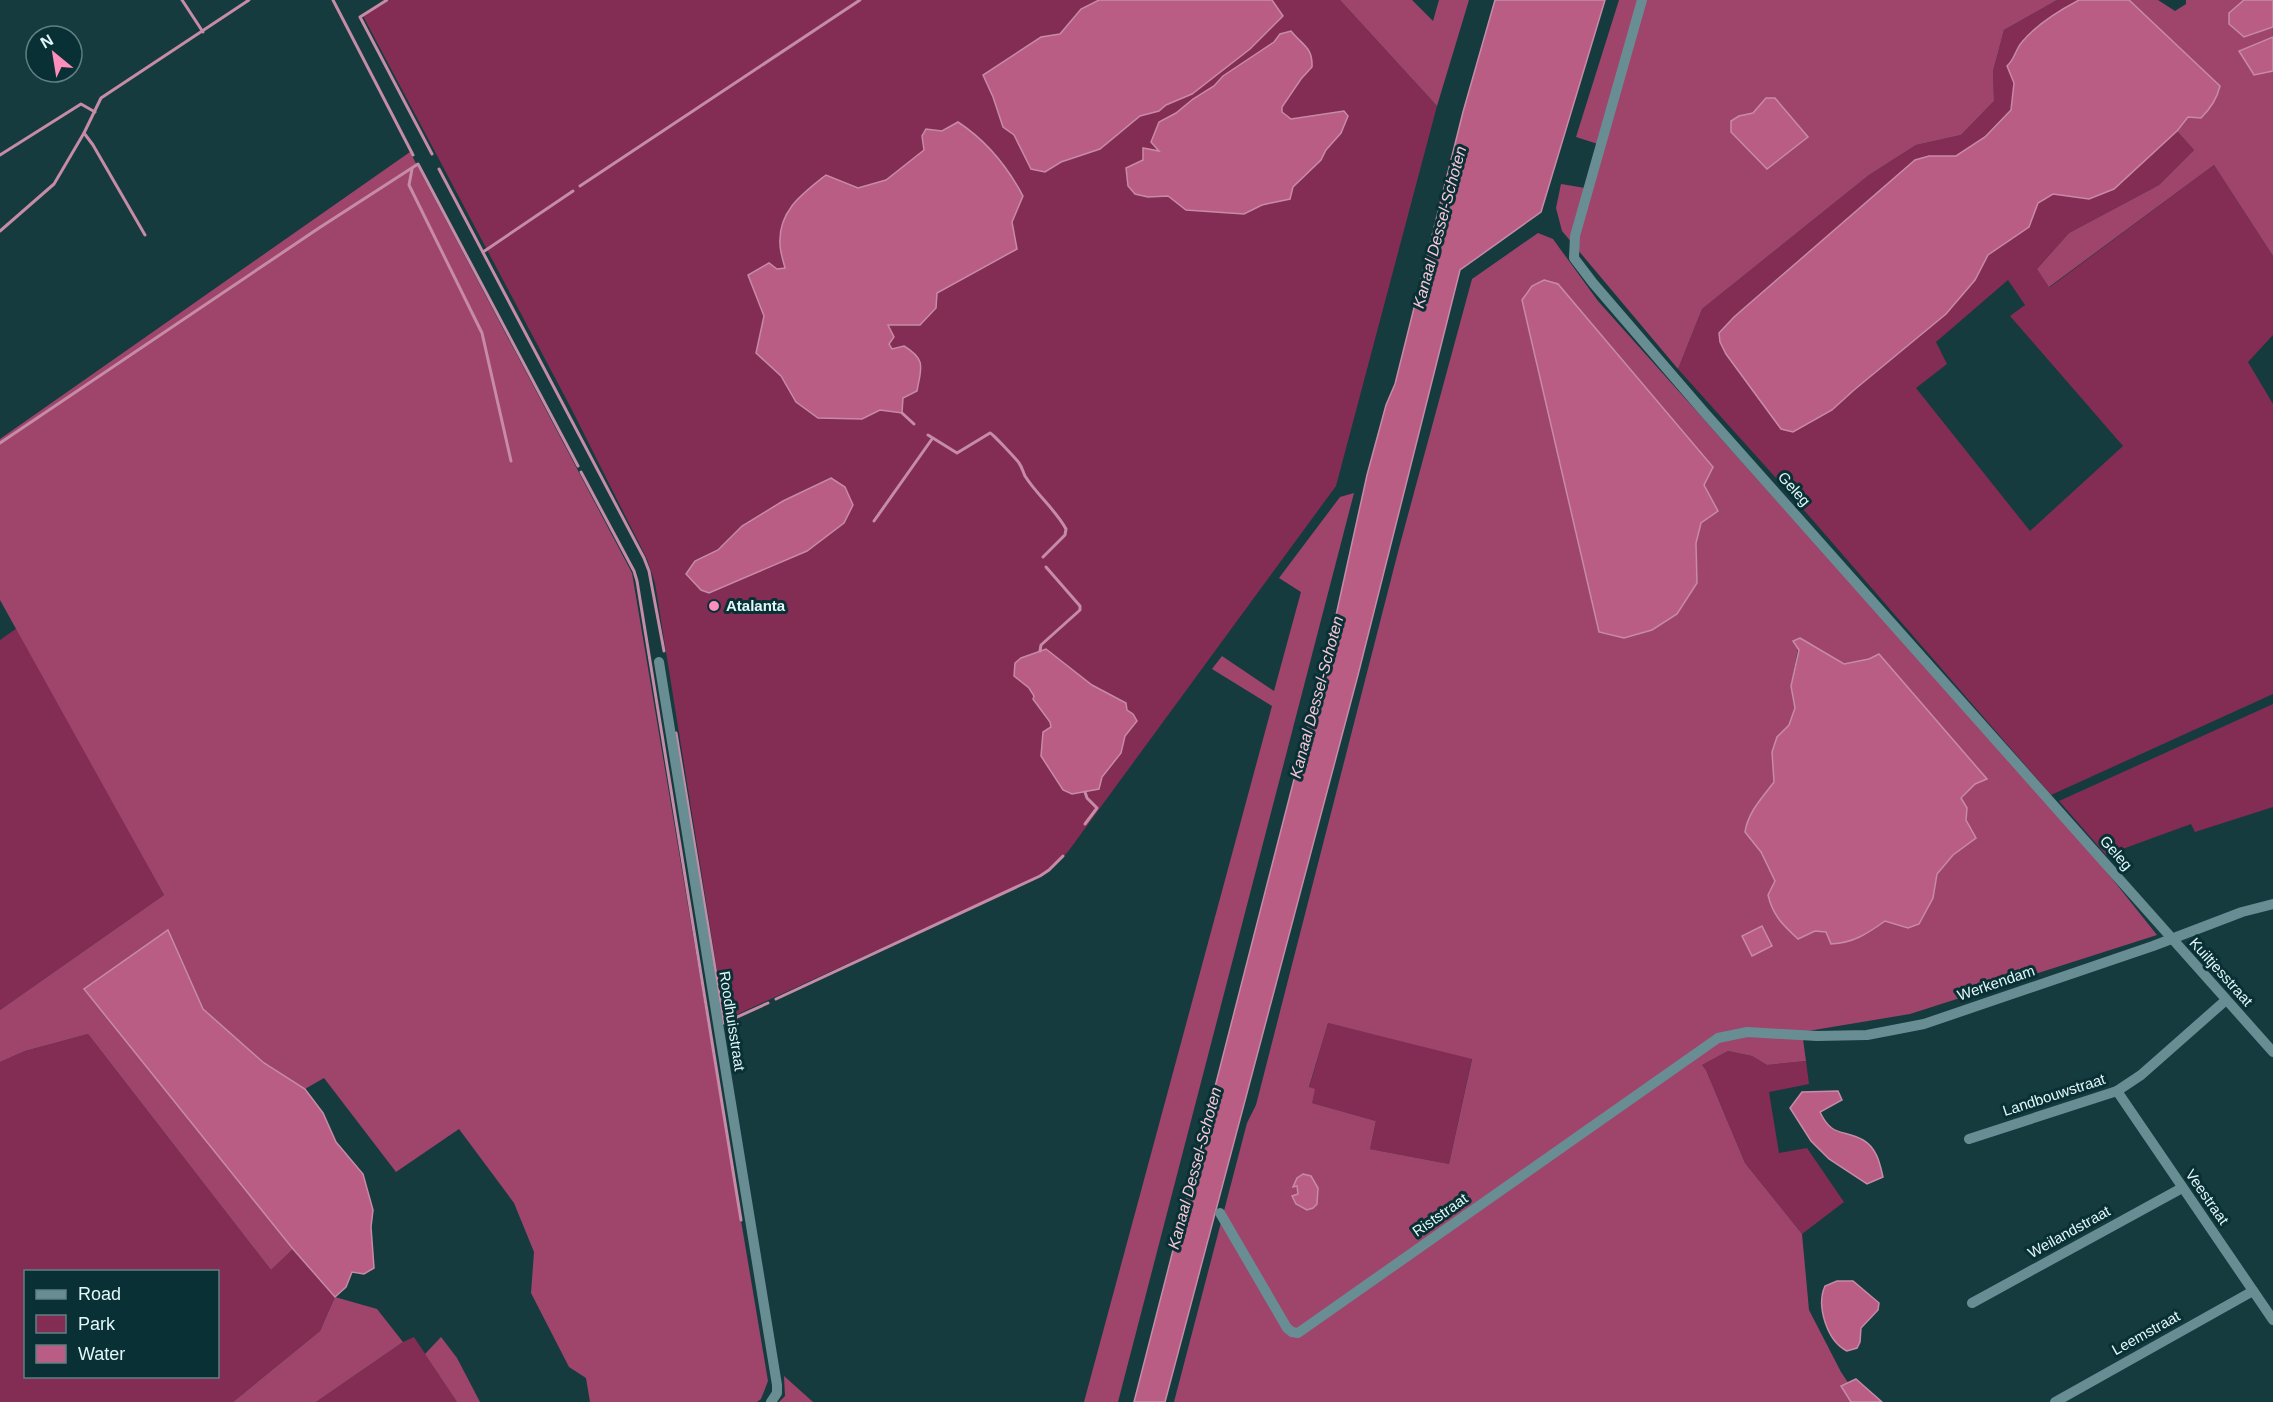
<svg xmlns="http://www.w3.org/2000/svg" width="2273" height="1402" viewBox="0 0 2273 1402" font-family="Arial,sans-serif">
<rect width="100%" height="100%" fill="#153b3f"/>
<!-- green -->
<g fill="#832c54" fill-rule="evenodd">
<path d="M390 0H1340L1437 106 1336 486 1067 853 1045 873 725 1020 655 583 647 559 571 408 363 16Z"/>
<path d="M2057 0H2079C2058 11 2039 26 2022 43 2015 49 2015 58 2007 66L2014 83 2011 110 1985 137 1957 156H1929L1915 160 1734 317 1719 333 1720 342 1726 354 1781 429 1793 432 1832 410 1854 390 1946 314 1975 280 1988 255 2029 227 2038 204 2053 194 2089 199 2114 189 2177 131 2194 150 2159 185 2069 233 2037 269 2050 287 2214 165 2273 256V335L2248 362 2273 404V694L2051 795 1784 487 1678 369 1702 309 1869 175 1916 145 1961 135 1994 101 1993 71 2004 30ZM2008 280 2025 305 2010 316 2123 446 2030 531 1916 388 1947 364 1936 342Z"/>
<path d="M17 628 164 895 0 1010V640Z"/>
<path d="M2273 704V807L2195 832 2191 824 2106 855 2059 801Z"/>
<path d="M1328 1023 1472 1058 1449 1164 1370 1149 1376 1121 1312 1103 1309 1088Z"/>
<path d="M88 1034 271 1270 293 1249 335 1297 320 1331 233 1402H0V1062L25 1051ZM26 1272H218V1376H26Z"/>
<path d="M1728 1051 1752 1056 1767 1065 1806 1061 1809 1084 1769 1092 1779 1153 1807 1148 1844 1202 1802 1234 1745 1163 1706 1070 1702 1065Z"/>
<path d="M414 1337 457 1402H316L403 1342Z"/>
</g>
<!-- forest -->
<g fill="#9f456c" fill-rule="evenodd">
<path d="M1340 0H1412L1433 21 1439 0H1469L1437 106Z"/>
<path d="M1619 0H2057L2004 30 1993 71 1994 101 1961 135 1916 145 1869 175 1702 309 1678 369 1562 231 1556 208 1561 184 1585 188 1601 145 1576 137Z"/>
<path d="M2129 0H2158L2175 11 2186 4V0H2244L2229 13 2244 37 2273 27V37L2239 51 2254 75 2273 71V256L2214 165 2049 287 2037 269 2069 233 2159 185 2194 150 2177 131 2189 116 2220 86Z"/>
<path d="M410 152 632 573 768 1381 761 1399 757 1402H590L586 1378 569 1367 531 1293 534 1252 514 1203 459 1129 396 1172 324 1078 305 1089 264 1063 203 1009 168 931 84 989 293 1249 271 1270 88 1034 25 1051 0 1062V1010L164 895 0 600V439Z"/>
<path d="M1538 233 1553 239 1598 301 2090 851 2157 935 1910 1014 1802 1032 1806 1061 1767 1065 1752 1056 1728 1051 1702 1065 1706 1070 1745 1163 1802 1234 1809 1310 1841 1372 1861 1402H1174L1247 1123 1256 1105 1399 548 1472 279ZM1704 485 1701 522 1696 543 1697 583 1677 614 1652 630ZM1800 638 1844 664 1869 659 1975 784 1961 799 1967 808 1966 820 1975 838 1953 855 1937 874 1933 898 1908 928 1885 921 1871 931 1831 943 1827 932 1815 931 1768 895 1775 881 1761 851 1745 832 1756 805 1775 782 1777 737 1789 725 1795 708 1791 686ZM1328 1023 1472 1059 1449 1164 1370 1149 1376 1121 1312 1103 1315 1089 1309 1087Z"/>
<path d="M1354 493 1118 1402H1084L1272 706 1212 669 1222 656 1274 691 1301 592 1279 578 1340 497Z"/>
<path d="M335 1297 377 1309 403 1342 316 1402H233L320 1331Z"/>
<path d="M441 1337 457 1358 480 1402H457L425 1354Z"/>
<path d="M784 1376 813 1402H779L785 1396Z"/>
</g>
<!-- water -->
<g fill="#ba5d84" stroke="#c68ba7" stroke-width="1.5">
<path d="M1099 0H1272L1283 16 1250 49 1192 94 1166 105 1159 111 1140 116 1100 149 1061 162 1045 172 1031 169 1014 135 1003 127 993 97 983 75 1041 37 1060 34 1081 9Z"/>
<path d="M1495 0H1605L1541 212 1460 270 1358 675 1165 1402H1134L1335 620 1367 475 1386 405 1395 384 1463 112Z"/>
<path d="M2079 0H2129L2220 86C2217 99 2211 108 2201 118L2188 117 2177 131 2114 189 2089 199 2053 194 2038 203 2029 227 1988 255 1975 280 1946 314 1854 390 1832 410 1793 432 1781 429 1726 354 1720 342 1719 333 1734 317 1915 160 1929 156H1956L1985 137 2011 110 2014 83 2007 66C2015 59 2015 50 2022 42 2037 24 2058 11 2079 0Z"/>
<path d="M2244 0H2273V27L2244 37 2229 24V13Z"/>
<path d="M1291 31C1302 45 1313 47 1312 67L1301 79 1282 107V112L1291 119 1344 111 1348 116 1341 133 1326 150 1321 160 1293 187 1290 199 1262 205 1244 214 1186 210 1168 196 1148 197 1135 194 1128 186 1126 168 1143 160V148L1159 151 1151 142 1159 122 1176 113 1193 99 1214 86 1223 76 1274 42 1280 34Z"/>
<path d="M2273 37V71L2254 75 2239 51Z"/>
<path d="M1766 98H1775L1808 137 1767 169 1731 132V121L1739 116 1753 113Z"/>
<path d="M958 122C987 141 1007 166 1023 196L1012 222 1017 249 937 293 936 308 920 325H888L894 337 889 344 892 349 904 346C927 360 921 368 917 391L903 398 902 413 880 410 862 419 818 418 796 402 781 376 756 353 764 316 748 275 769 263 777 269 785 268C783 260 780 252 780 244 778 211 802 194 826 175L858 188 886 180 924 150 922 136 926 129 942 131Z"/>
<path d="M1544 280 1558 284 1713 467 1704 485 1718 511 1701 523 1696 543 1697 583 1677 614 1652 630 1624 638 1599 632 1522 300 1532 286Z"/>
<path d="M831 478 845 487 853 505 844 523 807 551 709 593 701 590 686 574 695 561 718 550 742 526 783 501Z"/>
<path d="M1800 638 1844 664 1869 659 1879 654 1987 779 1975 784 1961 798 1967 808 1966 820 1976 838 1953 855 1937 874 1933 898 1919 924 1908 928 1885 921C1867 934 1853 943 1831 944L1826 932 1815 931 1798 939C1783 925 1773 916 1768 895L1775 881 1761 852 1745 832C1748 812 1762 798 1774 782L1772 752 1777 737 1789 725 1795 708 1791 686 1799 650 1793 641Z"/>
<path d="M1046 649 1092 685 1126 703 1127 710 1133 714 1137 721 1125 736 1121 753 1102 777 1099 789 1072 794 1063 790 1041 756 1043 732 1051 727 1050 722 1033 699 1034 696 1029 688 1014 676 1015 663 1021 658Z"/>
<path d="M1762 926 1772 946 1752 956 1742 936Z"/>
<path d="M168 930 203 1009 264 1063 305 1089 323 1113 336 1142 363 1174 373 1210 371 1227 374 1268 364 1274 352 1272 346 1287 335 1297 293 1249 84 989Z"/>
<path d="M1838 1091 1842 1100 1820 1112C1832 1138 1844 1129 1863 1140 1877 1148 1880 1164 1883 1177L1867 1184 1829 1159 1811 1141 1790 1108 1802 1092Z"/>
<path d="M1303 1174 1311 1176 1318 1188 1317 1204 1313 1208 1307 1210 1296 1204 1292 1196 1298 1194 1297 1186 1293 1187 1297 1178Z"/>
<path d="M1837 1281H1853L1879 1303 1878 1310 1861 1328 1860 1342 1857 1348 1847 1351C1827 1341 1816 1306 1825 1286Z"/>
<path d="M1856 1379 1882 1402H1851L1841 1386Z"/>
</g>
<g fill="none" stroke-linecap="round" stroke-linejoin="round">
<!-- stream -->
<g stroke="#c68ba7" stroke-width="3">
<path d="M182 0 203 32"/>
<path d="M333 0 413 155"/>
<path d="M387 0 360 17 432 154"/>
<path d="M84 133 93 145 145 235"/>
<path d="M0 155 81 104 95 112"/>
<path d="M412 169 409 185 482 333 511 461"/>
<path d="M439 169 644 558 649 571 664 651"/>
<path d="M580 186 860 0"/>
<path d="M0 231 54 184 84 133 101 98 249 0"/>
<path d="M483 252 573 191"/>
<path d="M902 413 914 424"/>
<path d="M928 435 957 453 990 433C993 434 1017 460 1019 463 1022 467 1023 472 1025 476 1037 495 1055 509 1066 529L1065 535 1043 557"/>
<path d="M0 443 319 228 418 164 578 466"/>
<path d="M581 472 634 571 637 581 741 1220"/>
<path d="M874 521 932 439"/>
<path d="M1040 651 1041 645 1080 610V606L1046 567"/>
<path d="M676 733 724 1023 768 1003"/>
<path d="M1085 792 1087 798 1097 808 1085 824"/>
<path d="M776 999 1040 876 1049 870 1063 856"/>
</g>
<!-- street -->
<g stroke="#688e93" stroke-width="10">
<path d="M1642 0 1575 236 1574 258 1593 283 1704 412 2273 1052"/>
<path d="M659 662 777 1385V1393L771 1402"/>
<path d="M2117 1091 2273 1320"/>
<path d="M1969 1139 2117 1091 2141 1075 2226 1000"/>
<path d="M1220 1213 1287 1328 1292 1332 1298 1333 1718 1038 1747 1032 1817 1036 1867 1035 1924 1024 2153 946 2242 912 2273 904"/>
<path d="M1972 1303 2182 1188"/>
<path d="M2055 1402 2253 1291"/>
</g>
</g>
<!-- markers -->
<circle fill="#fe8ebc" stroke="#093135" stroke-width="2" cx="714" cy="606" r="6"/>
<g text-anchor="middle" stroke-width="6" stroke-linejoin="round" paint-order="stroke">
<!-- street labels -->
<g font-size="15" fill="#e2f7f9" stroke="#093135">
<text transform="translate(1794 489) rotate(48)" y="5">Geleg</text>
<text transform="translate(2116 853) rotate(49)" y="5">Geleg</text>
<text transform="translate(2221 972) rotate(48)" y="5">Kuiltjesstraat</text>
<text transform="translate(1996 983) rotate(-19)" y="5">Werkendam</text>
<text transform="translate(732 1021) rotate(81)" y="5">Roodhuisstraat</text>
<text transform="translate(2054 1095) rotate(-18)" y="5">Landbouwstraat</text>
<text transform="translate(2207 1197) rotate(55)" y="5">Veestraat</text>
<text transform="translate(1440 1215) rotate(-35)" y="5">Riststraat</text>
<text transform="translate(2069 1232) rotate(-29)" y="5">Weilandstraat</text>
<text transform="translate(2146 1333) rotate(-29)" y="5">Leemstraat</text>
</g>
<!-- poi labels -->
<g font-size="15" font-weight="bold" fill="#e2f7f9" stroke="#093135" text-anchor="start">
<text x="726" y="611">Atalanta</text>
</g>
<!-- water labels -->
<g font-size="16" font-style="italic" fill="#fac7d9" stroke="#093135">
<text transform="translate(1439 227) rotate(-75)" y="6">Kanaal Dessel-Schoten</text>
<text transform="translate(1316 697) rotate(-75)" y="6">Kanaal Dessel-Schoten</text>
<text transform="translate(1194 1168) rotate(-75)" y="6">Kanaal Dessel-Schoten</text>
</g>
</g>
<!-- legend -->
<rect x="24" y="1270" width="195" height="108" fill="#093135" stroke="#608083" stroke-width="1.5"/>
<rect x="36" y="1290" width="30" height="9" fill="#688e93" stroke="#608083" stroke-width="1.5"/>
<text x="78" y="1300" font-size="18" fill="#e2f7f9">Road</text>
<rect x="36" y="1315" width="30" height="18" fill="#832c54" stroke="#608083" stroke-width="1.5"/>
<text x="78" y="1330" font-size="18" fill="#e2f7f9">Park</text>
<rect x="36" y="1345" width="30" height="18" fill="#ba5d84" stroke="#608083" stroke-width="1.5"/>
<text x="78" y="1360" font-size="18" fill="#e2f7f9">Water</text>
<!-- north arrow -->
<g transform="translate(54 54) rotate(330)"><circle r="28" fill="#093135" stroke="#608083" stroke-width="1.5"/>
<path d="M0-4.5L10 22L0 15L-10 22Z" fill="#fe8ebc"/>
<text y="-9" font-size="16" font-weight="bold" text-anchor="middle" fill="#e2f7f9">N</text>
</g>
</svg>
